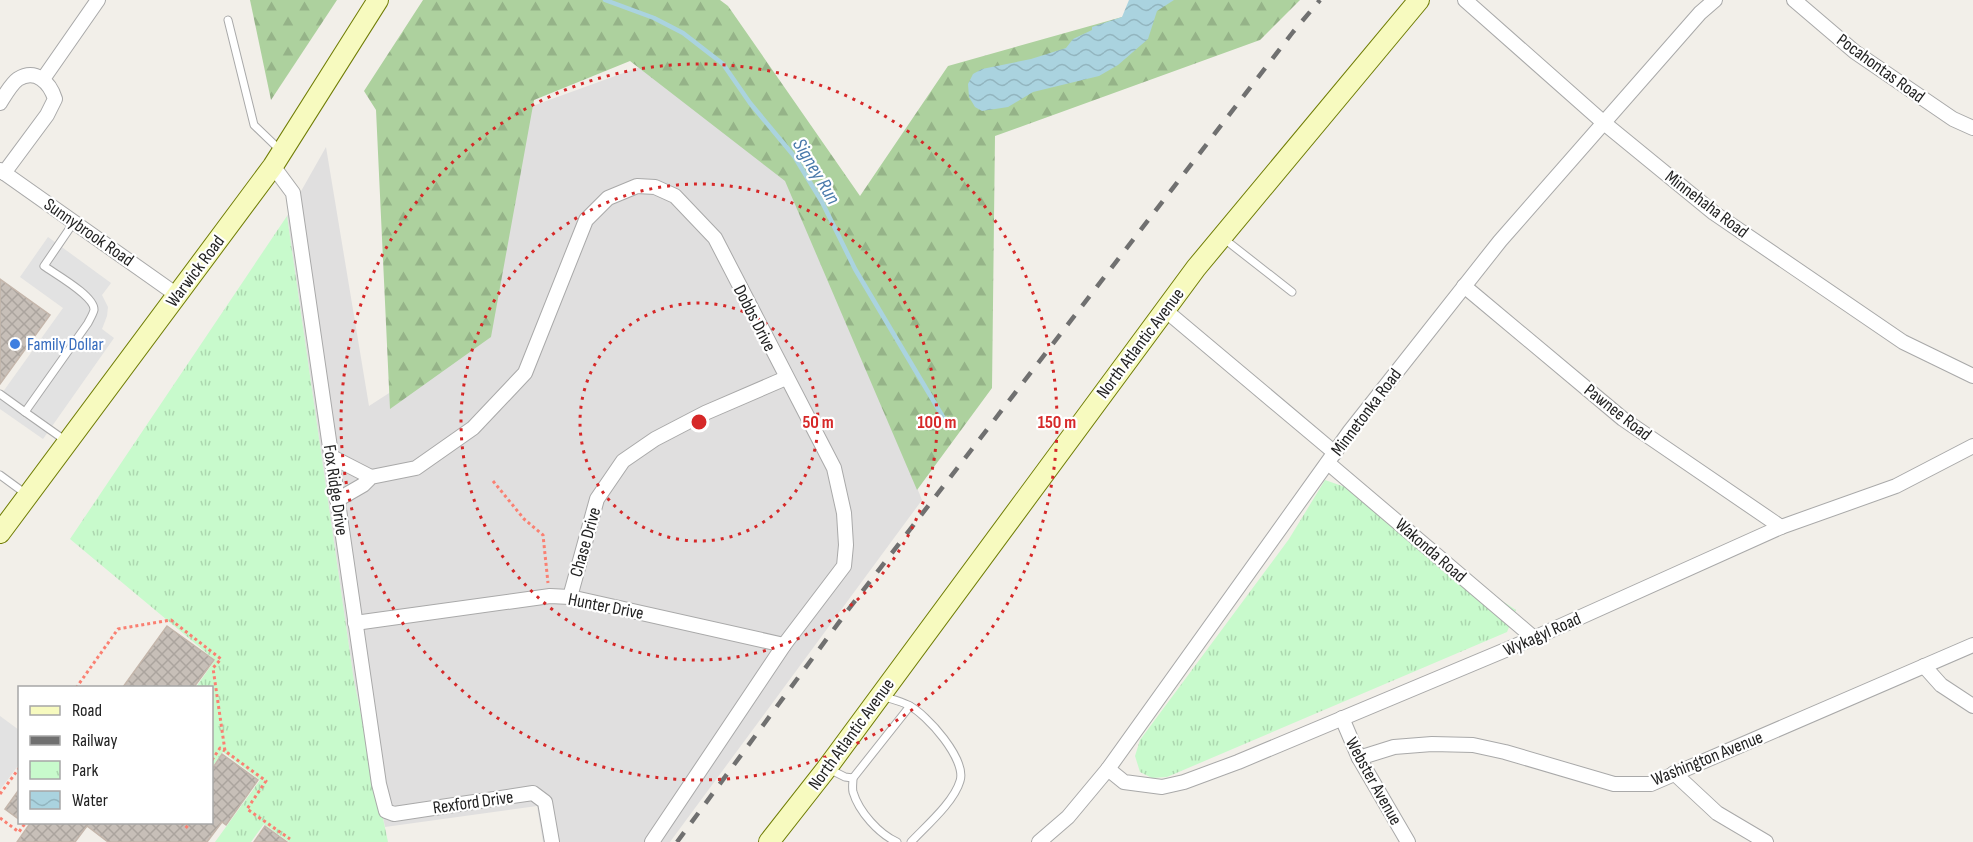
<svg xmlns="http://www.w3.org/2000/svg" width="1973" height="842" viewBox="0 0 1973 842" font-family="'Sofia Sans Condensed',sans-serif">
<defs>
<pattern id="forest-firs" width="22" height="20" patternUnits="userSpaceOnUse" patternTransform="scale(1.5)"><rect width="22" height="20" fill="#add19e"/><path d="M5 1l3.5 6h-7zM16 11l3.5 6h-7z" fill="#95b388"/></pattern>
<pattern id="park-tufts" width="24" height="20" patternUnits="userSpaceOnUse" patternTransform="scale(1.5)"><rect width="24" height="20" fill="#c8facc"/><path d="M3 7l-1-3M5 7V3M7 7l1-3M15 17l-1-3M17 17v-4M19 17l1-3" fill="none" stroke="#acd6af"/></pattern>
<pattern id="water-waves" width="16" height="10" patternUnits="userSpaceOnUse" patternTransform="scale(1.5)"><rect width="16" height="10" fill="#aad3df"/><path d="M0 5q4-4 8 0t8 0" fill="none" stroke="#92b5bf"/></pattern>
<pattern id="building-cross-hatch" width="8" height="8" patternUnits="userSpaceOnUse" patternTransform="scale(1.5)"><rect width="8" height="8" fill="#c7bfb8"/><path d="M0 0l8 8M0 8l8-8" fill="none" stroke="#aba49e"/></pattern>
</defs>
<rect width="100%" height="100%" fill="#f2efe9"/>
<!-- residential -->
<path fill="#e0dfdf" d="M651 63 787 167 922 500 670 842H543L537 806 385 827 354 681 287 216 326 147 369 406 482 333 516 112Z"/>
<!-- forest -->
<g fill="url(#forest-firs)">
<path d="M250 0H337L271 100Z"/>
<path d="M423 0H720L728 6 860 196 948 66 1122 17 1145 0H1300L1260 40 995 136 992 388 917 490 785 181 630 61 534 100 491 337 390 409 376 110 364 91Z"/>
</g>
<!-- park -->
<g fill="url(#park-tufts)">
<path d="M287 216 354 681 388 842H289L264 824 251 842H215L260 780 223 752 212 767V688L196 687 215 660 70 539Z"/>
<path d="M1325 480 1345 487 1469 591 1484 589 1516 610 1507 632 1167 777 1152 778 1140 772 1135 756 1140 740 1289 539Z"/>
</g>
<!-- parking -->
<g fill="#e2e2e2">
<path d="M48 237 111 283 102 295 108 307 107 316 102 329 114 338 43 439 0 409V396L63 308 20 277Z"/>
<path d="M0 716 19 730 20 763 0 790Z"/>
</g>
<!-- water -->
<path fill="url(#water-waves)" d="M1129 0H1174L1157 11 1148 39 1118 65 1099 76 1033 92 1008 107 982 111 975 107 969 97 968 84 973 74 982 69 1031 59 1066 48 1073 39 1092 30V27L1122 17Z"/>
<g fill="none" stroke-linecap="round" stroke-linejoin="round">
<!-- stream -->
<path stroke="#aad3df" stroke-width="4.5" d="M605 0 654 18 683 33 723 64 750 103 794 156 822 202 855 269 943 417"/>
</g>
<!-- building -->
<g fill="url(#building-cross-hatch)" stroke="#c4b6ab" stroke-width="1.5">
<path d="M0 279 50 315 0 384Z"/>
<path d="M167 626 214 660 194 687H123Z"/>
<path d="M222 754 258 780 226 825 222 822 207 842H108L87 826 75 842H17L31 822H212V769Z"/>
<path d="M20 788V820L5 809Z"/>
<path d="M265 826 287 842H254Z"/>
</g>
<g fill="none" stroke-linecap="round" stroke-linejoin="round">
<!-- lane casing -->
<g stroke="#a9a9a9" stroke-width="9">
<g id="lane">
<path d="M228 20 254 125 280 150"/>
<path d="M1223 238 1292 292"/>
<path d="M0 394 25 412"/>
<path d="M66 441 25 412 88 323C90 319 93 314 94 310 95 296 55 274 44 266L74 222"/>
<path d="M0 475 26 494"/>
<path d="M882 696C891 699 900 701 908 705 927 714 967 760 960 781 954 802 926 826 911 842"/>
<path d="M829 769 845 777 853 778 910 706"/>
<path d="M853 778C853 782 852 788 853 792 859 812 879 834 897 842"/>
</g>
</g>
<!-- street casing -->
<g stroke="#a9a9a9" stroke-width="16">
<g id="street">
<path d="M1465 0 1604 123 1714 213 1903 342 1973 376"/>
<path d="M1794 0 1855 52 1953 119 1973 128"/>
<path d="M43 79 98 0"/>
<path d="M0 103C5 95 11 84 18 79 36 68 50 83 55 99L47 115 4 173"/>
<path d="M273 166 293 193 379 784 386 811 394 814 533 793 545 802 552 842"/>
<path d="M0 170 177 295"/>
<path d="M1464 286 1623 419 1781 527"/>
<path d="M1165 310 1335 453"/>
<path d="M332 457 371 477"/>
<path d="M1328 463 1534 638"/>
<path d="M337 500 363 485 371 477 416 468 473 428 525 373 586 220 608 198 637 186 655 187 675 196 715 238 834 468 844 513 846 545 844 566 784 645 652 842"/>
<path d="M570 597 597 499 623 461 655 439 705 413 786 378"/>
<path d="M355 623 550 596 570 597 784 645"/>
<path d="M1924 666 1941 685 1973 706"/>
<path d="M1342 718 1359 758 1408 842"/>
<path d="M1359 758 1394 747 1432 744 1473 745 1505 752 1614 784H1651L1973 645"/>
<path d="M1108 769 1124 782 1162 787 1184 782 1238 762 1534 638 1781 527 1896 486 1973 446"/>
<path d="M1674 773 1717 813 1766 842"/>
<path d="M1039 842 1068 817 1108 769 1350 431 1500 241 1700 13 1715 0"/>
</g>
</g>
<!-- secondary casing -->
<g stroke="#707d05" stroke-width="22">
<g id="secondary">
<path d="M0 533 273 166 378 0"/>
<path d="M769 842 827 768 1196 268 1419 0"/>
</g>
</g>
<!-- path -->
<g stroke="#fa8072" stroke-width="3" stroke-dasharray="3 3" stroke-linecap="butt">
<path d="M493 481 524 519 543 535 548 583"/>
<path d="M76 688 118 629 171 620 221 659 213 668 225 751 266 781 247 809 290 839"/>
<path d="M212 760 220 748 225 751"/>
<path d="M0 794 20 767"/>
<path d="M0 818 19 832 26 822"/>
<path d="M31 822V823"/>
<path d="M181 822 189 829"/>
</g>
<!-- lane -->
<use href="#lane" stroke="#fff" stroke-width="7"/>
<!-- street -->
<use href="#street" stroke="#fff" stroke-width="14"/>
<!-- secondary -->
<use href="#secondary" stroke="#f7fabf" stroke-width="20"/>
<!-- rail -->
<path stroke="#707070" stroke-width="4.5" stroke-dasharray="12 12" stroke-linecap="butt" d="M677 842 848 610 1293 32 1320 0"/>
</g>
<!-- distance rings -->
<g fill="none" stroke="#d62828" stroke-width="3" stroke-dasharray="3 6">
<circle cx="699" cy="422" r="119"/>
<circle cx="699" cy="422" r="238"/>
<circle cx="699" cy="422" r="358"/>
</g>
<!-- markers -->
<circle fill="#3f7fe0" stroke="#fff" stroke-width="2" cx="15" cy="344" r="6"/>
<g text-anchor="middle" stroke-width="4.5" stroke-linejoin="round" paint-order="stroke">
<!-- street labels -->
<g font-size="18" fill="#222" stroke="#fff">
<text transform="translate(1881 68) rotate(36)" y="6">Pocahontas Road</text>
<text transform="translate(1707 204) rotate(37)" y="6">Minnehaha Road</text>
<text transform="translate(89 232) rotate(35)" y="6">Sunnybrook Road</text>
<text transform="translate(195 271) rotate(-53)" y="6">Warwick Road</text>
<text transform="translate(755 318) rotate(63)" y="6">Dobbs Drive</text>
<text transform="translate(1140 343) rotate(-53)" y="6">North Atlantic Avenue</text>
<text transform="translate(1366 412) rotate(-53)" y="6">Minnetonka Road</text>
<text transform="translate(1618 412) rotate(38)" y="6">Pawnee Road</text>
<text transform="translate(336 490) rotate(82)" y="6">Fox Ridge Drive</text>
<text transform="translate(585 542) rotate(-74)" y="6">Chase Drive</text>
<text transform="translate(1431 550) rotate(41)" y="6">Wakonda Road</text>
<text transform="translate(606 606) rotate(11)" y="6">Hunter Drive</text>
<text transform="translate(1542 634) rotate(-24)" y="6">Wykagyl Road</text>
<text transform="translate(851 734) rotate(-54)" y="6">North Atlantic Avenue</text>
<text transform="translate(1707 758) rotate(-22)" y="6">Washington Avenue</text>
<text transform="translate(1374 781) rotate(61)" y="6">Webster Avenue</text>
<text transform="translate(473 802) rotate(-8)" y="6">Rexford Drive</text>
</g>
<!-- shop labels -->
<g font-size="18" fill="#366cbe" stroke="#fff" text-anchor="start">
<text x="27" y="350">Family Dollar</text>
</g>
<!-- water labels -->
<g font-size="20" font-style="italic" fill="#4a7aab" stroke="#fff">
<text transform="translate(817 171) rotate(59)" y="7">Signey Run</text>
</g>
</g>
<circle cx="699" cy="422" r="9" fill="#d62828" stroke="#fff" stroke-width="3"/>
<g font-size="18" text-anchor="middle" font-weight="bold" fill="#d62828" stroke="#fff" stroke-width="4.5" stroke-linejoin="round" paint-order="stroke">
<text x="818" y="428">50 m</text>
<text x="937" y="428">100 m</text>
<text x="1057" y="428">150 m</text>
</g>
<!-- legend -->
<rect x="18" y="686" width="195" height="138" fill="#ffffff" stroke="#a7a7a7" stroke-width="1.5"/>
<rect x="30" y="706" width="30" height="9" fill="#f7fabf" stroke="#a7a7a7" stroke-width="1.5"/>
<text x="72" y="716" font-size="18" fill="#222222">Road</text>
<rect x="30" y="736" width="30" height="9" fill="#707070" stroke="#a7a7a7" stroke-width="1.5"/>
<text x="72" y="746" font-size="18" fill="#222222">Railway</text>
<rect x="30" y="761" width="30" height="18" fill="url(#park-tufts)" stroke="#a7a7a7" stroke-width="1.5"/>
<text x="72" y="776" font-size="18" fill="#222222">Park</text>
<rect x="30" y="791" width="30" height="18" fill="url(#water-waves)" stroke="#a7a7a7" stroke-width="1.5"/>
<text x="72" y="806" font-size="18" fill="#222222">Water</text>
</svg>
